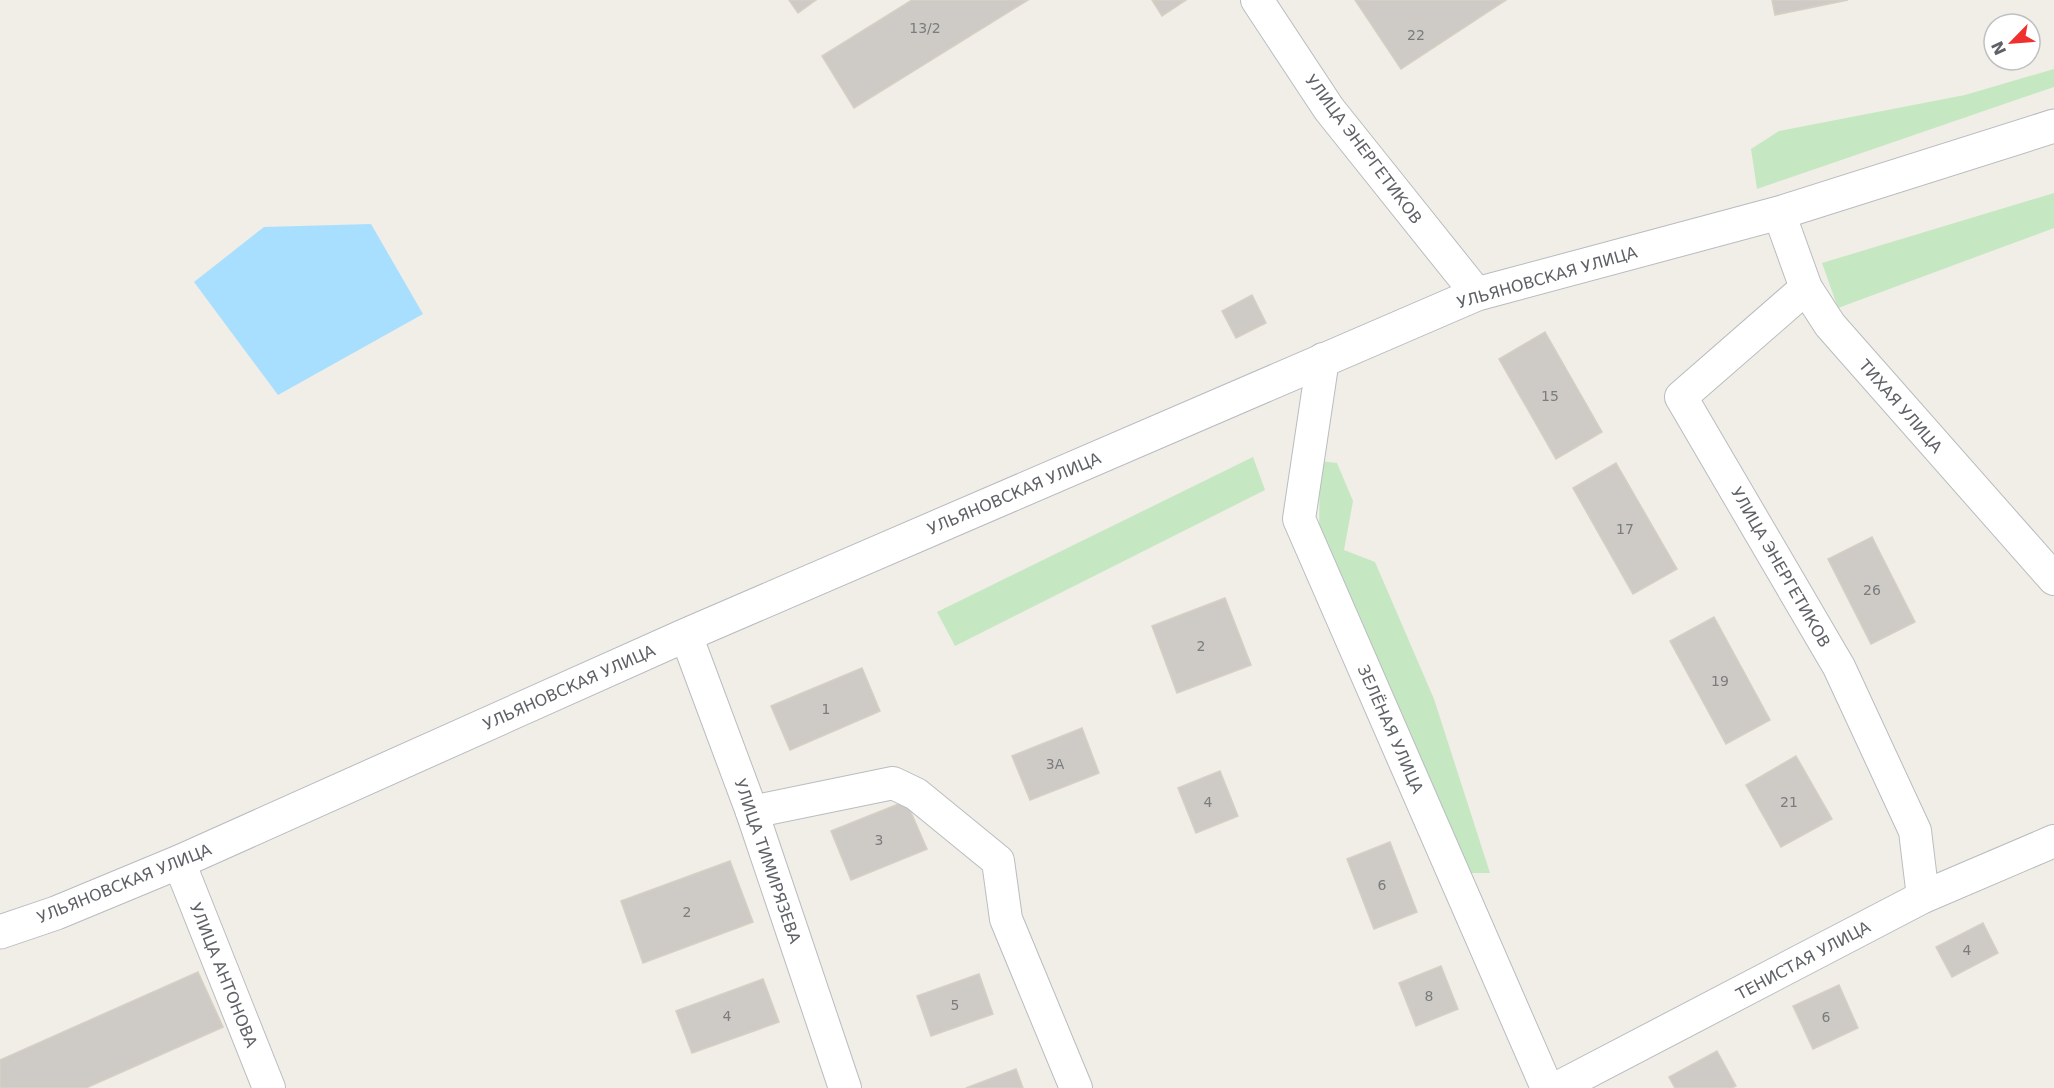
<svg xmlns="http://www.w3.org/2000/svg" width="2054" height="1088" viewBox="0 0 2054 1088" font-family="'DejaVu Sans',sans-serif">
<rect width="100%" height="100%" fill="#f0eee6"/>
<!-- green -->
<g fill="#c5e8c2">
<path d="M2054 69V87L1757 189 1751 149 1779 131 1965 95Z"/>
<path d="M2054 193V228L1838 308 1822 263Z"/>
<path d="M1253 457 1265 490 955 646 937 612Z"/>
<path d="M1320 461 1337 463 1353 501 1344 550 1375 562 1434 699 1490 873H1465L1319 535Z"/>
</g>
<!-- water -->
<path fill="#a8dfff" d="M371 224 423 314 278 395 194 282 264 227Z"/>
<!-- building -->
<g fill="#cecac5" stroke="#d6cfc4" stroke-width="1.5">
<path d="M789 0H816L798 13Z"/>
<path d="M912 0H1028L854 108 822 56Z"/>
<path d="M1152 0H1186L1162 16Z"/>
<path d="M1355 0H1506L1401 69Z"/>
<path d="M1772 0H1848L1775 15Z"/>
<path d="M1252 295 1266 323 1236 338 1222 311Z"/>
<path d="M1545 332 1602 432 1556 459 1499 359Z"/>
<path d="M1616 463 1677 569 1633 594 1573 488Z"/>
<path d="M1872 537 1915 622 1871 644 1828 559Z"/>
<path d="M1225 598 1251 665 1177 693 1152 626Z"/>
<path d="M1714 617 1770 720 1726 744 1670 641Z"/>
<path d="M862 668 880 711 790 750 771 706Z"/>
<path d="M1082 728 1099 773 1030 800 1012 756Z"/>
<path d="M1796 756 1832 819 1781 847 1746 785Z"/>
<path d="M1220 771 1238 816 1196 833 1178 788Z"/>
<path d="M906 801 927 849 851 880 831 831Z"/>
<path d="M1390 842 1417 912 1374 929 1347 859Z"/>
<path d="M730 861 753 922 643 963 621 901Z"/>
<path d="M1983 923 1998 953 1952 977 1936 947Z"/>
<path d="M1441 966 1458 1009 1416 1026 1399 983Z"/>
<path d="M198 972 223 1027 86 1088H0V1060Z"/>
<path d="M979 974 993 1014 931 1036 917 996Z"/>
<path d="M763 979 779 1022 692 1053 676 1011Z"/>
<path d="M1839 985 1858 1028 1813 1049 1793 1006Z"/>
<path d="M1717 1051 1736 1086 1731 1088H1675L1669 1077Z"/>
<path d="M1016 1069 1023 1088H966Z"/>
</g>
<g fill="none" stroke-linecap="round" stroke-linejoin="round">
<!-- minor casing -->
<g stroke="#b9bcc0" stroke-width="34">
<g id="minor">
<path d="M1257 0 1329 109 1477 294"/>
<path d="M1779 213 1806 288 1830 325 2054 579"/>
<path d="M1806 288 1681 397 1839 667 1915 831 1923 897"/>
<path d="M1323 359 1299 519 1547 1088"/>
<path d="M686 635 752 812 845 1088"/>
<path d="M752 812 893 783 916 794 998 861 1006 919 1076 1088"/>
<path d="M179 862 269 1088"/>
<path d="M1557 1088 1923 897 2054 841"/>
</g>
</g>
<!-- secondary casing -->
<g stroke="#b8bbc0" stroke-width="35">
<path id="secondary" d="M0 932 56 913 179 862 686 635 1477 294 1779 213 2054 126"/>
</g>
<!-- minor -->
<use href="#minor" stroke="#fff" stroke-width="32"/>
<!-- secondary -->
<use href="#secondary" stroke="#fff" stroke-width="33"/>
</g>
<g text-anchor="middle" stroke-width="6" stroke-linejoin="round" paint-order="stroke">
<!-- number labels -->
<g font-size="14" fill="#7a7c7e">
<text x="925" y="33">13/2</text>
<text x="1416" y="40">22</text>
<text x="1550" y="401">15</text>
<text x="1625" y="534">17</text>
<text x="1872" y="595">26</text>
<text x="1201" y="651">2</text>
<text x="1720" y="686">19</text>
<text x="826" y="714">1</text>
<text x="1055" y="769">3А</text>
<text x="1208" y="807">4</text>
<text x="1789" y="807">21</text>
<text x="879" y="845">3</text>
<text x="1382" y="890">6</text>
<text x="687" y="917">2</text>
<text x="1967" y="955">4</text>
<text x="1429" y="1001">8</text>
<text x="955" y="1010">5</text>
<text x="727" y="1021">4</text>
<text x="1826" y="1022">6</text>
</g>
<!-- street labels -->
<g font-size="16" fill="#5e6267" stroke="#fff">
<text transform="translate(1364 149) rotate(53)" y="6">УЛИЦА ЭНЕРГЕТИКОВ</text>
<text transform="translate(1547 277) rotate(-16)" y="6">УЛЬЯНОВСКАЯ УЛИЦА</text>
<text transform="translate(1901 406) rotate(49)" y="6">ТИХАЯ УЛИЦА</text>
<text transform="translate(1014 493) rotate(-23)" y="6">УЛЬЯНОВСКАЯ УЛИЦА</text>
<text transform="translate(1781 567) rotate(60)" y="6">УЛИЦА ЭНЕРГЕТИКОВ</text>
<text transform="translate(569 687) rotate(-24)" y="6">УЛЬЯНОВСКАЯ УЛИЦА</text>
<text transform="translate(1391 729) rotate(66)" y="6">ЗЕЛЁНАЯ УЛИЦА</text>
<text transform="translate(768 861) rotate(71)" y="6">УЛИЦА ТИМИРЯЗЕВА</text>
<text transform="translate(124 883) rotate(-22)" y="6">УЛЬЯНОВСКАЯ УЛИЦА</text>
<text transform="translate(1803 960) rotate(-28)" y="6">ТЕНИСТАЯ УЛИЦА</text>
<text transform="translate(224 975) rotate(68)" y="6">УЛИЦА АНТОНОВА</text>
</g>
</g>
<!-- north arrow -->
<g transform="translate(2012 42) rotate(245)"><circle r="28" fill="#ffffff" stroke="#bfc0c2" stroke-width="1.5"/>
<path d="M0-4.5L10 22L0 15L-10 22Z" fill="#ef302e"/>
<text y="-9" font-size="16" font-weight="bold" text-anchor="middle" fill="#5e6267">N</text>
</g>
</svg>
